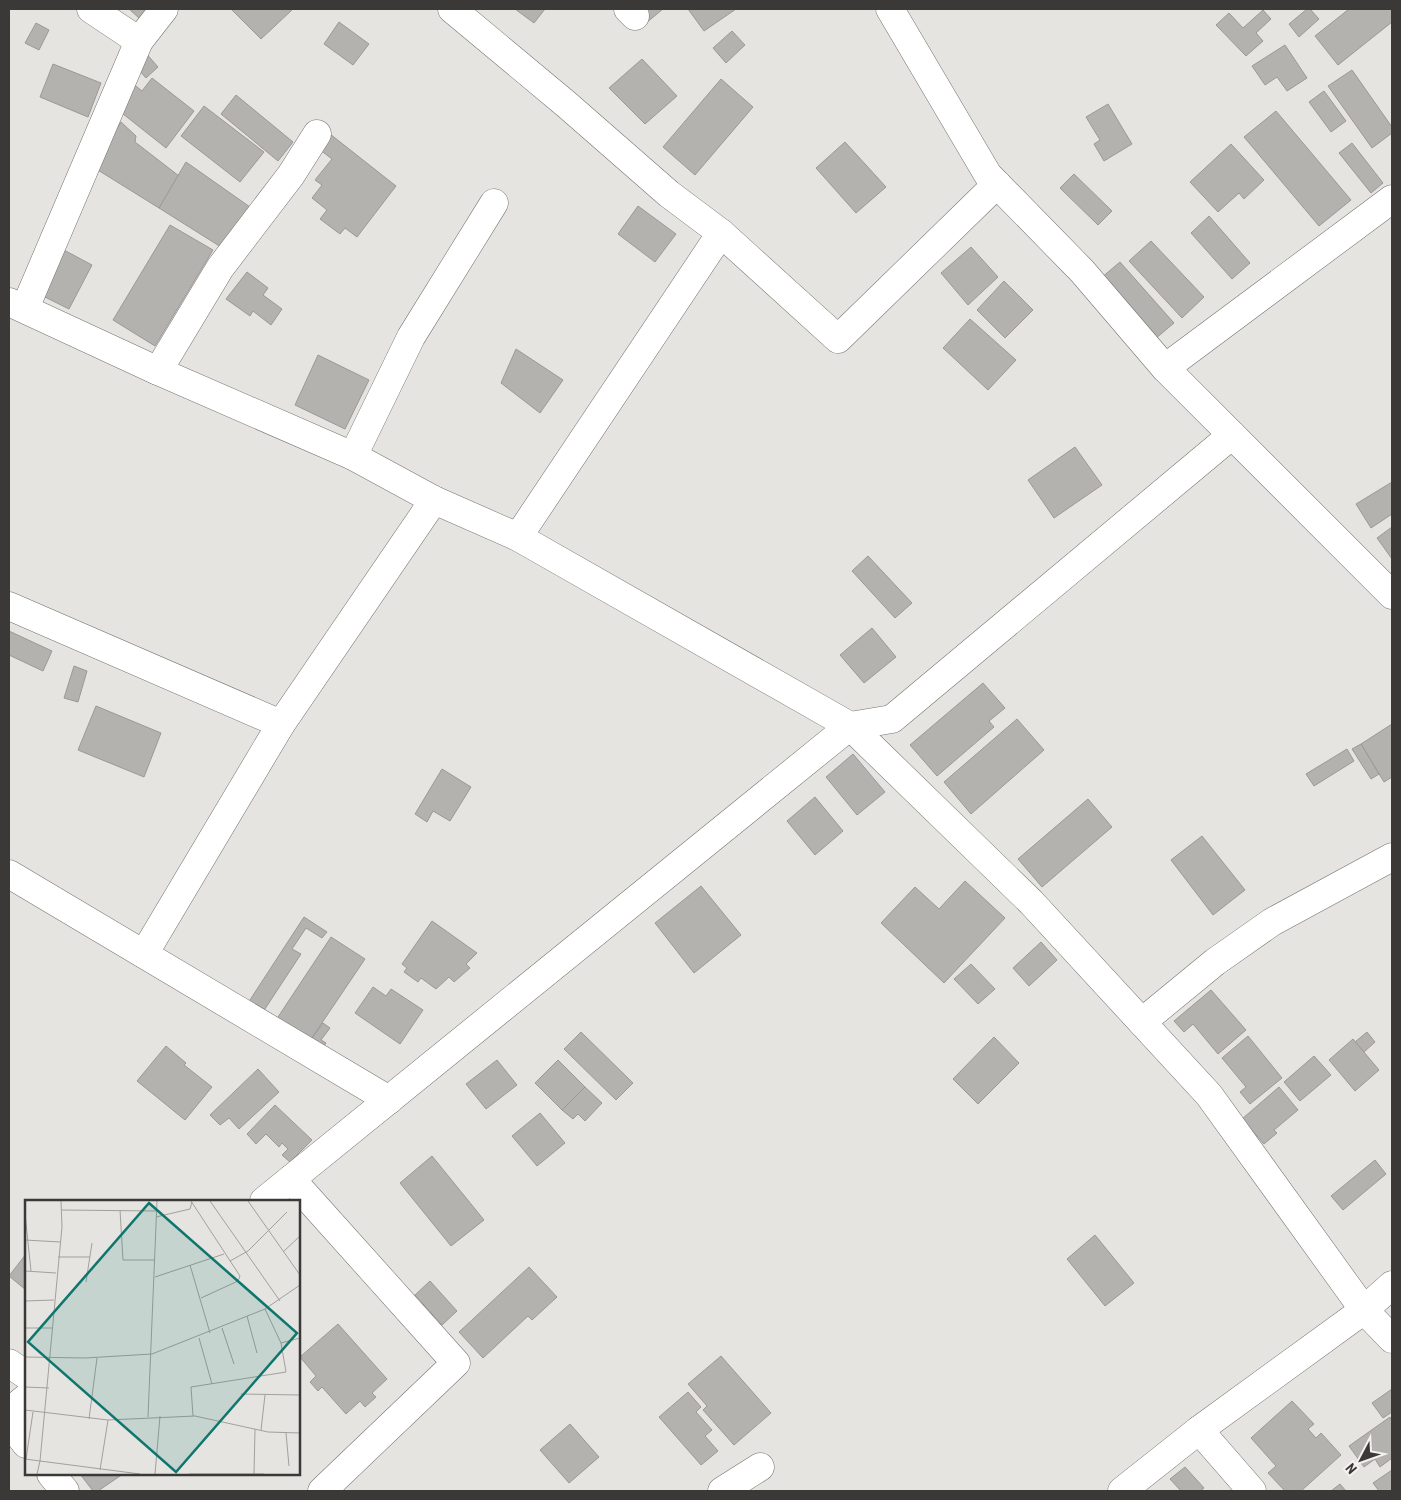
<svg xmlns="http://www.w3.org/2000/svg" width="1401" height="1500" viewBox="0 0 1401 1500" font-family="'Roboto Condensed',sans-serif">
<rect width="100%" height="100%" fill="#e6e4e1"/>
<!-- building -->
<g fill="#b4b2af" stroke="#9b9896">
<path d="M129 9H148L139 18Z"/>
<path d="M231 9H293L261 39Z"/>
<path d="M515 9H545L534 23Z"/>
<path d="M639 9H663L646 23Z"/>
<path d="M688 9H736L704 31Z"/>
<path d="M1307 9H1310L1319 19 1299 37 1289 24Z"/>
<path d="M1349 9H1392V22L1338 65 1315 36Z"/>
<path d="M1263 10 1271 19 1256 33 1263 41 1246 56 1216 25 1229 13 1243 28Z"/>
<path d="M339 22 369 44 353 65 324 44Z"/>
<path d="M36 23 49 30 39 50 25 43Z"/>
<path d="M732 31 745 45 726 63 713 48Z"/>
<path d="M1285 45 1307 78 1287 91 1277 77 1265 85 1252 66Z"/>
<path d="M144 51 158 67 146 78 132 62Z"/>
<path d="M642 59 677 96 645 124 609 88Z"/>
<path d="M53 64 101 83 88 117 40 97Z"/>
<path d="M1352 70 1392 127V133L1372 148 1328 86Z"/>
<path d="M126 78 142 91 152 78 194 111 166 148 108 102Z"/>
<path d="M721 79 753 107 695 175 663 147Z"/>
<path d="M1324 91 1346 121 1331 132 1309 102Z"/>
<path d="M236 95 293 142 278 161 221 114Z"/>
<path d="M1108 104 1132 144 1104 161 1094 144 1100 140 1086 117Z"/>
<path d="M204 106 264 152 240 182 181 136Z"/>
<path d="M1276 111 1351 200 1319 226 1244 137Z"/>
<path d="M121 122 136 136 135 142 179 176 159 208 93 167Z"/>
<path d="M330 134 396 186 357 237 345 228 340 234 320 219 327 210 312 198 322 185 315 180 332 159 319 149Z"/>
<path d="M845 142 886 187 856 213 816 168Z"/>
<path d="M1352 143 1383 183 1371 193 1339 153Z"/>
<path d="M1231 144 1264 180 1244 199 1239 193 1218 212 1190 182Z"/>
<path d="M186 162 250 207 221 247 159 208Z"/>
<path d="M1074 174 1112 211 1098 225 1060 188Z"/>
<path d="M638 206 676 234 655 262 618 234Z"/>
<path d="M1209 216 1250 263 1232 279 1191 233Z"/>
<path d="M170 225 213 250 155 346 113 320Z"/>
<path d="M1151 241 1204 297 1182 318 1129 261Z"/>
<path d="M971 247 998 277 968 305 941 273Z"/>
<path d="M62 249 92 265 69 309 39 294Z"/>
<path d="M1120 262 1174 323 1155 339 1101 278Z"/>
<path d="M247 272 268 288 263 295 282 309 271 325 253 311 250 316 226 299Z"/>
<path d="M1004 281 1033 310 1005 338 977 310Z"/>
<path d="M970 319 1016 360 988 390 943 348Z"/>
<path d="M516 349 563 380 540 413 501 383Z"/>
<path d="M318 355 369 380 345 429 295 405Z"/>
<path d="M1075 447 1102 485 1054 518 1028 480Z"/>
<path d="M1392 482V514L1371 528 1356 504Z"/>
<path d="M1392 527V559L1377 538Z"/>
<path d="M868 556 912 603 895 618 852 571Z"/>
<path d="M872 628 896 657 864 683 840 655Z"/>
<path d="M9 631 52 651 43 671 9 655Z"/>
<path d="M74 666 87 671 78 702 64 698Z"/>
<path d="M983 683 1005 708 989 721 994 727 937 776 910 745Z"/>
<path d="M96 706 161 733 144 777 78 750Z"/>
<path d="M1017 719 1044 750 971 814 944 782Z"/>
<path d="M1392 724V777L1384 782 1361 744Z"/>
<path d="M1361 744 1379 774 1371 779 1352 749Z"/>
<path d="M1347 749 1354 761 1314 786 1306 774Z"/>
<path d="M853 754 885 792 857 815 826 777Z"/>
<path d="M442 769 471 787 450 821 433 811 427 822 415 814Z"/>
<path d="M815 797 843 831 815 855 787 821Z"/>
<path d="M1088 799 1112 827 1042 887 1018 859Z"/>
<path d="M1202 836 1245 890 1213 915 1171 860Z"/>
<path d="M965 881 1005 918 944 983 881 923 915 887 939 909Z"/>
<path d="M701 886 741 935 694 973 655 923Z"/>
<path d="M304 917 327 932 322 938 306 928 292 949 301 954 261 1015 246 1006Z"/>
<path d="M432 921 477 953 466 964 470 968 454 982 449 977 436 989 421 978 418 982 404 972 407 968 402 964Z"/>
<path d="M331 937 365 959 307 1045 274 1023Z"/>
<path d="M1041 942 1057 960 1029 986 1013 968Z"/>
<path d="M971 964 995 989 978 1004 954 979Z"/>
<path d="M373 987 386 996 391 989 423 1010 400 1044 355 1013Z"/>
<path d="M1211 990 1246 1030 1218 1054 1193 1024 1184 1032 1174 1021Z"/>
<path d="M323 1023 330 1028 321 1040 326 1043 319 1053 307 1045Z"/>
<path d="M581 1032 633 1083 616 1100 564 1049Z"/>
<path d="M1367 1032 1375 1042 1364 1052 1355 1042Z"/>
<path d="M1248 1036 1282 1078 1250 1104 1240 1092 1246 1087 1222 1058Z"/>
<path d="M994 1037 1019 1063 978 1104 953 1079Z"/>
<path d="M1353 1039 1379 1070 1355 1091 1329 1060Z"/>
<path d="M166 1046 186 1063 184 1065 212 1087 185 1120 137 1081Z"/>
<path d="M1314 1056 1331 1075 1300 1101 1284 1082Z"/>
<path d="M497 1060 517 1085 486 1109 466 1084Z"/>
<path d="M558 1060 585 1087 562 1110 535 1083Z"/>
<path d="M258 1069 279 1092 239 1129 229 1118 220 1125 210 1115Z"/>
<path d="M585 1087 602 1103 585 1121 578 1114 573 1119 562 1110Z"/>
<path d="M1279 1087 1298 1110 1274 1130 1277 1133 1264 1144 1242 1119Z"/>
<path d="M275 1105 312 1140 290 1162 282 1155 288 1149 282 1143 279 1147 266 1134 256 1144 247 1134Z"/>
<path d="M540 1113 565 1143 537 1166 512 1136Z"/>
<path d="M432 1156 484 1220 451 1246 400 1183Z"/>
<path d="M1375 1160 1386 1174 1343 1210 1331 1196Z"/>
<path d="M1095 1235 1134 1283 1105 1306 1067 1259Z"/>
<path d="M26 1254V1290L9 1276Z"/>
<path d="M529 1267 557 1297 532 1320 528 1316 483 1358 459 1332Z"/>
<path d="M430 1281 457 1311 442 1325 415 1295Z"/>
<path d="M338 1324 387 1379 372 1393 376 1397 365 1407 360 1401 346 1414 322 1387 318 1391 310 1382 316 1376 300 1357Z"/>
<path d="M721 1356 771 1413 734 1445 703 1410 707 1406 688 1384Z"/>
<path d="M1392 1389V1412L1383 1418 1372 1403Z"/>
<path d="M688 1392 701 1407 696 1412 712 1430 705 1436 718 1451 701 1465 659 1417Z"/>
<path d="M1292 1401 1314 1424 1308 1429 1316 1438 1321 1433 1341 1455 1301 1491H1288L1286 1490 1285 1491 1268 1473 1276 1466 1251 1438Z"/>
<path d="M1390 1417 1392 1421V1458L1380 1467 1375 1459 1364 1467 1349 1446Z"/>
<path d="M570 1424 599 1457 569 1483 540 1450Z"/>
<path d="M1185 1467 1204 1488 1200 1491H1181L1170 1479Z"/>
<path d="M1392 1470V1491H1379L1373 1483Z"/>
<path d="M80 1474H123L98 1491H93Z"/>
<path d="M1340 1484 1346 1491H1331Z"/>
</g>
<g fill="none" stroke-linecap="round" stroke-linejoin="round">
<!-- street casing -->
<g stroke="#757370" stroke-width="29">
<g id="street">
<path d="M91 9 139 41"/>
<path d="M452 9 566 104 669 194 721 233 838 339 997 184"/>
<path d="M628 9 635 16"/>
<path d="M890 9 988 175 1082 271 1165 368 1392 595"/>
<path d="M9 302 158 371 353 456 434 500 518 537 850 726 1031 902 1209 1095 1364 1310 1392 1339"/>
<path d="M25 308 139 41 164 9"/>
<path d="M1165 368 1392 199"/>
<path d="M158 371 220 268 291 175 317 134"/>
<path d="M353 456 411 337 494 203"/>
<path d="M518 537 721 233"/>
<path d="M9 606 281 724"/>
<path d="M9 874 389 1100"/>
<path d="M144 954 281 724 434 500"/>
<path d="M1142 1022 1215 962 1272 922 1392 857"/>
<path d="M291 1179 456 1363 322 1491"/>
<path d="M264 1201 850 726 892 719 1232 435"/>
<path d="M9 1363 26 1375"/>
<path d="M9 1412 26 1398"/>
<path d="M9 1422 26 1444"/>
<path d="M1199 1430 1252 1491"/>
<path d="M51 1474 65 1491"/>
<path d="M722 1491 760 1467"/>
<path d="M1122 1491 1199 1430 1364 1310 1392 1285"/>
</g>
</g>
<!-- street -->
<use href="#street" stroke="#fff" stroke-width="28"/>
</g>
<!-- overview -->
<g transform="translate(25 1200)">
<rect width="275" height="275" fill="#e6e4e1"/>
<path fill="none" stroke="#a1a09d" stroke-width="1" d="M166 1 215 76 213 81 176 98M185 1 255 101M223 1 275 75M37 10 132 11M95 10 98 60H130M0 14 6 71M131 17 165 9 167 2M0 40 35 42M258 52 275 36M33 57H65M205 61 223 51 262 12M165 65 185 133M0 71 31 73M130 77 199 54M61 82 67 43M0 101 29 100M222 116 232 153M0 128H27M197 128 209 164M174 138 187 184M256 143 275 138M0 157 60 158 127 154 240 109 275 85M0 187 24 188M216 194 275 195M0 210 83 220 170 216 243 232 275 233M168 216 166 187 261 172 256 143 240 109M123 217 132 1M64 219 72 158M236 230 240 195M261 233 264 266M0 259 15 261 37 27 36 1M1 259 8 212M75 270 83 220M12 274 15 261 115 274M130 274 135 216M164 274H239M229 274 230 229"/>
<path fill="#0f766e" fill-opacity="0.15" stroke="#0f766e" stroke-width="2.5" d="M124 3 272 133 151 272 3 142Z"/>
<rect width="275" height="275" fill="none" stroke="#3a3938" stroke-width="2.5"/>
</g>
<!-- border -->
<rect width="1401" height="1500" fill="none" stroke="#3a3938" stroke-width="20"/>
<!-- north arrow -->
<g transform="translate(1361 1460) rotate(229)" stroke="#f4f1ee" stroke-width="4" paint-order="stroke">
<path d="M0-4L9 19L0 12L-9 19Z" fill="#3a3938"/>
<text y="-8" font-size="14" font-weight="bold" text-anchor="middle" fill="#3a3938">N</text>
</g>
</svg>
